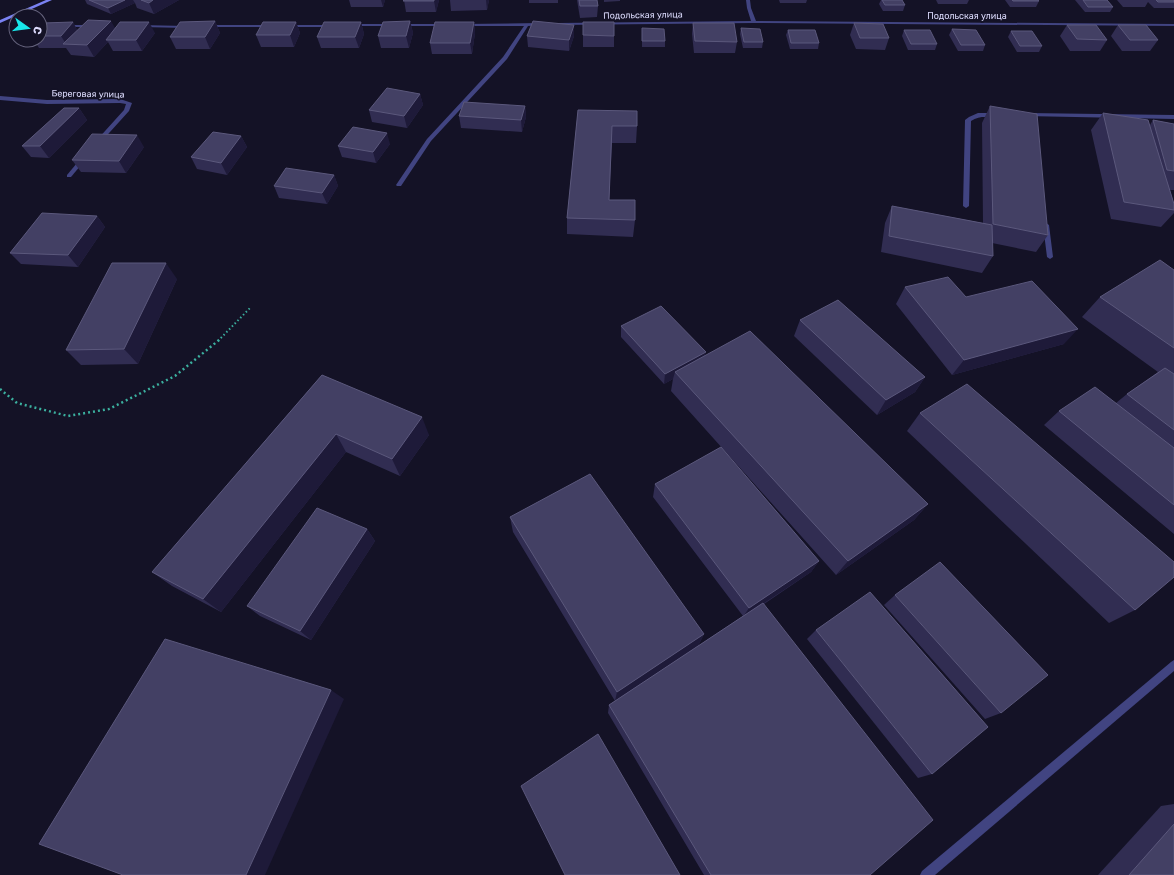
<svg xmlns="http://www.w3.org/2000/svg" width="1174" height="875" viewBox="0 0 1174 875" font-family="Rubik,sans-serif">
<rect width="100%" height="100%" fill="#141226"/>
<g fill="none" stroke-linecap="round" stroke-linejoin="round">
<!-- path-far1 -->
<path stroke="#3baf9e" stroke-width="2" stroke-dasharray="1.5 2.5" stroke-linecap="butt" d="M218 341 250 308"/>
<!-- path -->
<path stroke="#3baf9e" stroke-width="2.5" stroke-dasharray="2 3" stroke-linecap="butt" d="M0 389 17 403 68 416 109 409 175 376 219 340"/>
<!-- service -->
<g fill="#414481" fill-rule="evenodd">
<path d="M978 113H992L999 115C990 119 981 114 971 121L969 206 966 208 963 206 965 120 969 117Z"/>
<path d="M1027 113 1174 115V119L1025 116V114Z"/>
<path d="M1046 223 1049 225 1053 257 1050 259 1047 257 1043 225Z"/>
</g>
<!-- minor -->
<g fill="#414481" fill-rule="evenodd">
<path d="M746 0H750L751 8 756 21 1174 24V26L754 23 557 25 555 24 557 23 751 21 747 8Z"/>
<path d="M40 22 55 25V26L53 27 40 24Z"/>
<path d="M541 23H543V25L528 26 507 59 431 141 401 186H397L396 185 427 139 503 57 524 26H465L463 25V24Z"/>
<path d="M349 24H445L447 25 445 26H351L349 25Z"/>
<path d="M63 25H91L93 26 91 27H63Z"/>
<path d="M139 25 187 26 189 27 187 28 141 27 139 26Z"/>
<path d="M205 25H271L273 26 271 27H207L205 26Z"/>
<path d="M285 25H333L335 26 333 27H287L285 26Z"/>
<path d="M0 96 47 100 120 99 132 103 129 111 100 143H96V141L124 110 126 104 120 103 47 104 0 100Z"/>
<path d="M84 156 86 157V159L71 177H67V175L82 157Z"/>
<path d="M1174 660V671L935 875H920L922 871 1171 662Z"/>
</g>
<!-- secondary -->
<path fill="#7a82f3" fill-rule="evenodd" d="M46 0H52L0 23V20Z"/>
</g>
<!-- wall -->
<g fill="#312d52">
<path d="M85 0H179L154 14 137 8 135 3 111 14 87 4Z"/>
<path d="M349 0H385L383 7H351Z"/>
<path d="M404 0H439L436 12H406Z"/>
<path d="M450 0H489L487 10 451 11Z"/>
<rect x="529" y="0" width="29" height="3"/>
<path d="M577 0H597L598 6 597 17 580 18Z"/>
<path d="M604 0H620V1L604 2Z"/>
<path d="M779 0H807L806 3H780Z"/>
<path d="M881 0H902L905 5 903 11H883L879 4Z"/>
<path d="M936 0H969L967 4H938Z"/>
<path d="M1005 0H1038L1039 1 1036 7H1010Z"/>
<path d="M1075 0H1107L1113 7 1110 12H1085Z"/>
<path d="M1117 0H1174V8H1154L1148 2 1145 7H1123Z"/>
<path d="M215 21 220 33 210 49H176L170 37Z"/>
<path d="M410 21 413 33 409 48H381L378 36Z"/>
<path d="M73 22 77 30 115 28 155 33 142 51H113L108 42 94 57 71 55 66 48H39L34 40H40V26Z"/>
<path d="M296 22 300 33 294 47H261L256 35Z"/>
<path d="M361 22 364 34 359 48H321L317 37Z"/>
<path d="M474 22 475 33 472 54H432L430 43Z"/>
<path d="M693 23 737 42 735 53H694L692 34Z"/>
<path d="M854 23 889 38 885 50 856 49 850 35Z"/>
<path d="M574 25V36L569 51 528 47 527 36Z"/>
<path d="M1067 25 1107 40 1100 51H1070L1060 36Z"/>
<path d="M1118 25 1158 40 1150 51H1122L1111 36Z"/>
<path d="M642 28 665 41V47H642Z"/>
<path d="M741 28 763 42 762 48H743L740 34Z"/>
<path d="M952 29 985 45 983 51H958L949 35Z"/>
<path d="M788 30 819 43 818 49H790L786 35Z"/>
<path d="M904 30 937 44 935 50H908L902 36Z"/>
<path d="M1011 31 1042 46 1039 52H1017L1008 37Z"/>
<path d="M583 35 614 36V47H583Z"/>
<path d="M420 94 423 105 407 128 372 122 369 110Z"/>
<path d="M525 106 526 117 522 132 461 128 459 116Z"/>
<path d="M990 106 1048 235 1036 252 992 243 993 256 982 273 881 252 885 223 892 206 983 223 982 123Z"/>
<path d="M79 108 87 120 49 158 31 157 22 146Z"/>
<path d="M578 110 637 126 636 143H612L609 200 635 220 633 237 567 234V218Z"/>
<path d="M1103 113 1150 125 1153 120 1174 124V190H1170L1174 204V213L1161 227 1111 219 1091 130Z"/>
<path d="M241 136 247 147 227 175 197 169 191 157Z"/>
<path d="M390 144 376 163 342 157 338 146Z"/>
<path d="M144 147 126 173 81 172 72 160Z"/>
<path d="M334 175 338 186 327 204 279 198 274 186Z"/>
<path d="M97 216 105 227 78 267 21 264 10 253Z"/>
<path d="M1174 270V534L1044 425 1059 411 1116 403 1127 394 1158 372 1082 317 1100 297Z"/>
<path d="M177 279 138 364 81 365 66 350Z"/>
<path d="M905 287 966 297 1064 344 952 375 896 304Z"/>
<path d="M800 320 925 377 915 392 877 415 794 336Z"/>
<path d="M621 326 705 355 928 504 914 520 836 575 671 391 673 379 664 384 621 337Z"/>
<path d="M322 375 429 435 400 476 346 452 221 612 172 586 152 572Z"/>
<path d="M920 413 1135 610 1109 623 907 431Z"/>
<path d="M655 484 819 561 811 572 764 604 870 875H704L608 713 609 705 615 701 513 532 510 517 704 634 698 646 743 616 653 497Z"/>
<path d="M367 529 375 541 311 640 260 616 247 606Z"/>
<path d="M895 595 1001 713 985 719 884 605Z"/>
<path d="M816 630 932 774 918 778 807 639Z"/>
<path d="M1174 804V875H1098L1161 806Z"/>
</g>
<!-- shaded-wall -->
<g fill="#1e1a39">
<path d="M125 0H133L135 3 111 14 108 8Z"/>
<path d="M153 0H179L154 14 149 3Z"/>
<path d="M381 0H385L383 7Z"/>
<path d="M434 0H439L436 12 434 1Z"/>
<path d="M486 0H489L487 10Z"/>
<path d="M111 21 118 33 106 40 108 42 94 57 87 45Z"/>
<path d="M215 21 220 33 210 49 205 37Z"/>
<path d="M410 21 413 33 409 48 406 36Z"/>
<path d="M73 22 79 34 66 44 61 36Z"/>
<path d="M149 22 155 33 142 51 136 40Z"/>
<path d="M296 22 300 33 294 47 290 35Z"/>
<path d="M361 22 364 34 359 48 355 37Z"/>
<path d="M474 22 475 33 472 54 470 43Z"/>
<path d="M574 25V36L569 51V40Z"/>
<path d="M420 94 423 105 407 128 404 116Z"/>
<path d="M525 106 526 117 522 132 521 120Z"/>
<path d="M79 108 87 120 49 158 40 146Z"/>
<path d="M387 133 390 144 376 163 373 152Z"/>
<path d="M137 135 144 147 126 173 119 161Z"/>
<path d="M241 136 247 147 227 175 221 163Z"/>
<path d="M334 175 338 186 327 204 322 193Z"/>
<path d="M97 216 105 227 78 267 68 255Z"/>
<path d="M166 263 177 279 138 364 124 349Z"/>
<path d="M1078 329 1064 344 952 375 964 360Z"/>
<path d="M706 352 703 363 675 372 673 379 664 384 665 374Z"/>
<path d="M925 377 915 392 877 415 886 400Z"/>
<path d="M422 417 429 435 400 476 392 459Z"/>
<path d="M336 434 346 452 221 612 203 599Z"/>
<path d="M928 504 914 520 836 575 848 561Z"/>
<path d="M367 529 375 541 311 640 300 631Z"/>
<path d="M819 561 811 572 743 617 749 608Z"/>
<path d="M704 634 698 646 615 701 617 692Z"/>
<path d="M331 690 344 699 265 875H246Z"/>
</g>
<!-- building -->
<g fill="#434064" stroke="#5b587c">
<path d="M89 0H125L108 8Z"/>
<path d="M141 0H153L149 3Z"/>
<path d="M404 0H434V1H403Z"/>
<path d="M579 0H597L598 6H580Z"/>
<path d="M882 0H902L905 5H885Z"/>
<path d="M1012 0H1038L1039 1H1013Z"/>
<path d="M1083 0H1107L1113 7H1088Z"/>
<path d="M1156 0H1174V2H1158Z"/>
<path d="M88 20 111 21 87 45 63 44Z"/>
<path d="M215 21 205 37H170L180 22Z"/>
<path d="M410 21 406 36H378L383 22Z"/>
<path d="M533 21 574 25 569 40 527 36Z"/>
<path d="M73 22 61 36H40V26L43 23Z"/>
<path d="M120 22H149L136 40H106Z"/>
<path d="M263 22H296L290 35H256Z"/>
<path d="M324 22H361L355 37H317Z"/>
<path d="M435 22H474L470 43H430Z"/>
<path d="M583 22H614V36L583 35Z"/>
<path d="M693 23H734L737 42 695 41Z"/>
<path d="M854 23 883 24 889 38H860Z"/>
<path d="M1067 25H1096L1107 40 1077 39Z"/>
<path d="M1118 25H1146L1158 40H1130Z"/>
<path d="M642 28 664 29 665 41H642Z"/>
<path d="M741 28 760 29 763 42H744Z"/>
<path d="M952 29 976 30 985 45H961Z"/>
<path d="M788 30H815L819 43H791Z"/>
<path d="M904 30H930L937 44H911Z"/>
<path d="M1011 31H1032L1042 46H1020Z"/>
<path d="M387 88 420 94 404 116 369 110Z"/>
<path d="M464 102 525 106 521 120 459 116Z"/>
<path d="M990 106 1037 114 1048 235 993 224Z"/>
<path d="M64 108H79L40 146H22Z"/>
<path d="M578 110 637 111V126H612L609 200H635V220L567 218Z"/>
<path d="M1103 113 1148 120 1174 204V210L1124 202Z"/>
<path d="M1153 120 1174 124V171L1167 170Z"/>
<path d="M353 127 387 133 373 152 338 146Z"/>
<path d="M213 132 241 136 221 163 191 157Z"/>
<path d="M92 134 137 135 119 161 72 160Z"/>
<path d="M286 168 334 175 322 193 274 186Z"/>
<path d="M892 206 992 225 993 256 889 236Z"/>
<path d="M42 213 97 216 68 255 10 253Z"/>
<path d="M1160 260 1174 270V348L1100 297Z"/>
<path d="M112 263H166L124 349 66 350Z"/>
<path d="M948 277 966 297 1032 281 1078 329 964 360 905 287Z"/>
<path d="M838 300 925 377 886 400 800 320Z"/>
<path d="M661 306 706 352 665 374 621 326Z"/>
<path d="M750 331 928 504 848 561 675 372Z"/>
<path d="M1165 368 1174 374V430L1127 394Z"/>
<path d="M322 375 422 417 392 459 336 434 203 599 152 572Z"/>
<path d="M967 384 1174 562V577L1135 610 920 413Z"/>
<path d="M1095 387 1174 448V505L1059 411Z"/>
<path d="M721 447 819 561 749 608 655 484Z"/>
<path d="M590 474 704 634 617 692 510 517Z"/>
<path d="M317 508 367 529 300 631 247 606Z"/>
<path d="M940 562 1048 675 1001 713 895 595Z"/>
<path d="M870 592 988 727 932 774 816 630Z"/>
<path d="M763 603 933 820 870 875H711L609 705Z"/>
<path d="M165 639 331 690 246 875H123L39 844Z"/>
<path d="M598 734 680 875H565L521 786Z"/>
<path d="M1174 824V875H1129Z"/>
</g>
<g text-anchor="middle" stroke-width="3.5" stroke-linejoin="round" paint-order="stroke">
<!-- far-street labels -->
<g font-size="9" fill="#dbdafc" stroke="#141226">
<text transform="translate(643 15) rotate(-1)" y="3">Подольская улица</text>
<text x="967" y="19">Подольская улица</text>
<text transform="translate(88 94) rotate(1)" y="3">Береговая улица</text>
</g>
</g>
<!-- north arrow -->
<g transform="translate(28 28) rotate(104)"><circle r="19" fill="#141226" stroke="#64627c"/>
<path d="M0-3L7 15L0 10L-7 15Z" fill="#18e7ea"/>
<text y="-6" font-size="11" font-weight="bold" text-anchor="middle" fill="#dbdafc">С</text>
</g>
</svg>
